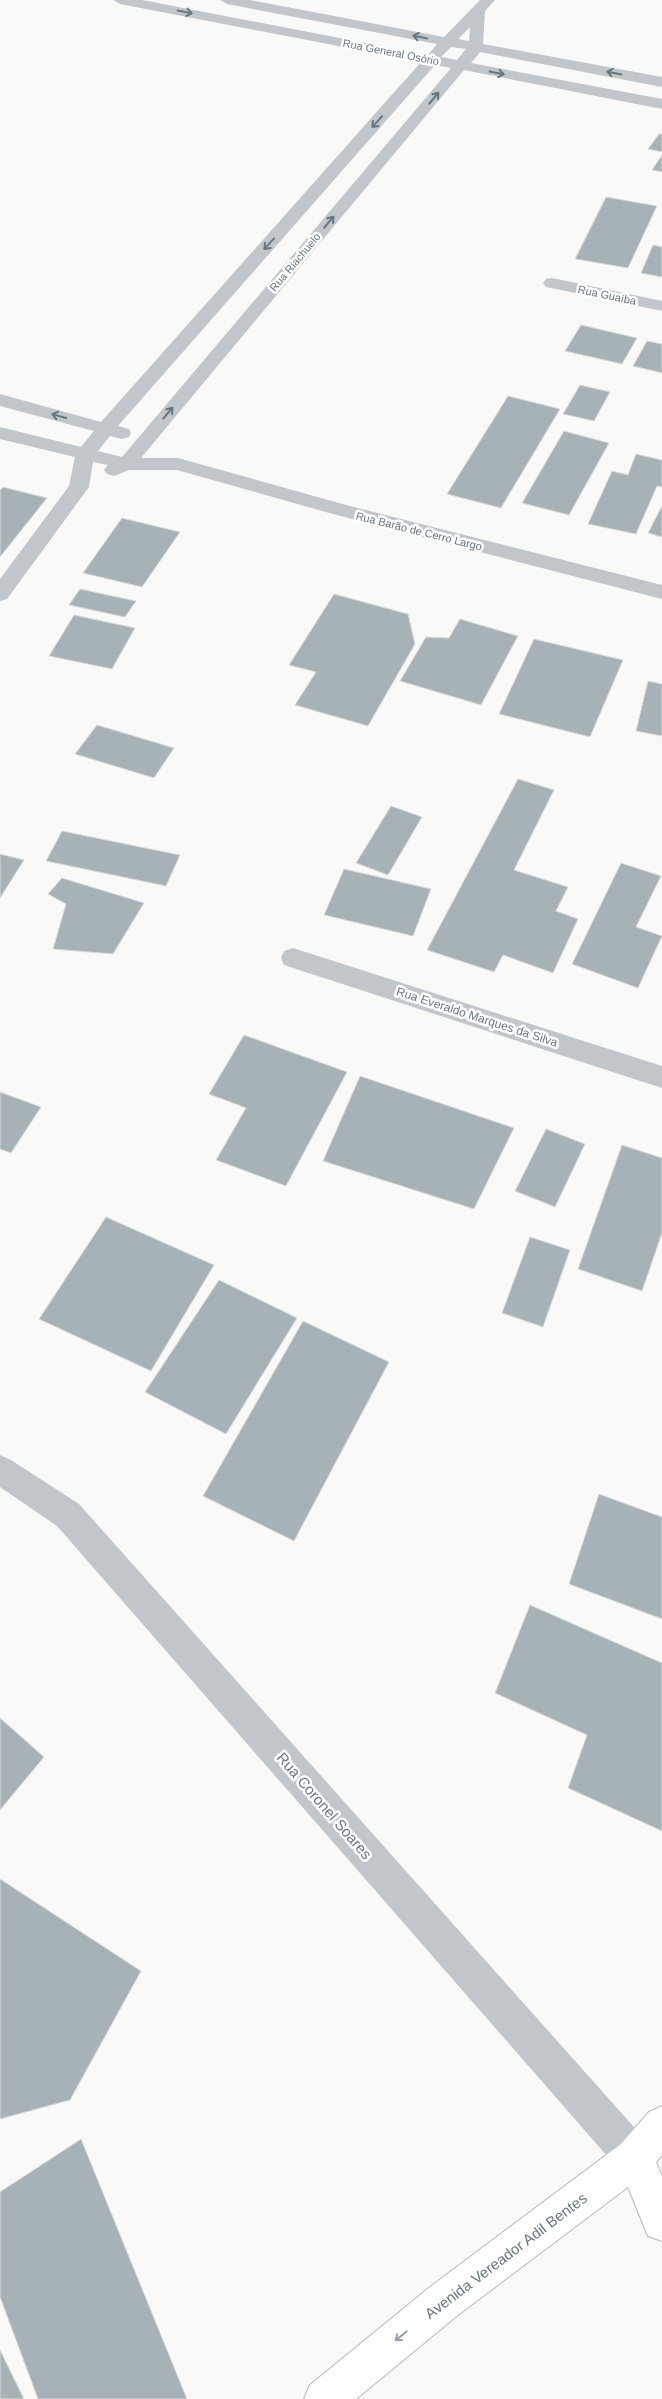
<svg xmlns="http://www.w3.org/2000/svg" width="662" height="2399" viewBox="0 0 662 2399" font-family="Helvetica,sans-serif">
<rect width="100%" height="100%" fill="#f9f9f7"/>
<!-- building -->
<g fill="#a7b2b6" stroke="#dbdbd9">
<path d="M659 134H662V152L648 149Z"/>
<path d="M662 155V172L652 170Z"/>
<path d="M606 197 657 206 628 268 575 259Z"/>
<path d="M653 245 662 247V277L641 273Z"/>
<path d="M581 325 637 338 622 364 565 351Z"/>
<path d="M647 341 662 344V373L633 366Z"/>
<path d="M580 385 610 392 594 421 563 414Z"/>
<path d="M508 396 560 409 501 508 447 494Z"/>
<path d="M564 431 609 443 569 515 522 503Z"/>
<path d="M636 454 662 460V487L657 486 636 534 588 524 612 471 628 475Z"/>
<path d="M3 487 47 498 0 557V490Z"/>
<path d="M662 506V537L648 533Z"/>
<path d="M122 518 180 532 142 587 83 573Z"/>
<path d="M80 589 136 601 125 617 69 605Z"/>
<path d="M334 594 408 614 415 644 368 726 295 705 316 672 289 665Z"/>
<path d="M74 615 135 628 112 669 49 656Z"/>
<path d="M460 619 518 636 481 705 400 681 426 637 449 638Z"/>
<path d="M534 639 623 660 590 737 499 714Z"/>
<path d="M648 681 662 684V736L636 731Z"/>
<path d="M97 725 174 748 154 778 75 754Z"/>
<path d="M518 779 554 790 514 870 568 887 556 911 578 919 553 973 503 955 494 972 427 950Z"/>
<path d="M391 806 422 817 388 875 356 863Z"/>
<path d="M62 831 180 855 166 886 46 861Z"/>
<path d="M0 854 24 860 0 898Z"/>
<path d="M621 863 661 876 636 927 662 936 638 988 572 964Z"/>
<path d="M344 869 431 889 413 936 324 915Z"/>
<path d="M62 878 144 903 113 954 53 949 66 904 48 894Z"/>
<path d="M244 1035 347 1072 286 1186 216 1160 246 1108 209 1094Z"/>
<path d="M360 1076 514 1128 474 1209 323 1161Z"/>
<path d="M0 1092 41 1107 11 1153 0 1149Z"/>
<path d="M546 1129 585 1144 555 1207 515 1191Z"/>
<path d="M622 1145 662 1158V1233L642 1291 578 1269Z"/>
<path d="M106 1217 214 1265 151 1371 39 1319Z"/>
<path d="M530 1237 570 1250 543 1327 502 1313Z"/>
<path d="M219 1280 297 1318 226 1434 145 1392Z"/>
<path d="M303 1321 389 1362 294 1541 203 1496Z"/>
<path d="M599 1494 662 1517V1619L569 1584Z"/>
<path d="M530 1605 662 1663V1831L568 1788 587 1735 495 1693Z"/>
<path d="M0 1718 44 1757 0 1810Z"/>
<path d="M0 1879 141 1971 70 2100 0 2119Z"/>
<path d="M81 2139 187 2399H38L0 2297V2192Z"/>
<path d="M0 2350 24 2399H0Z"/>
</g>
<g fill="none" stroke-linecap="round" stroke-linejoin="round">
<!-- secondary casing -->
<g stroke="#b3babd" stroke-width="2">
<path id="secondary" d="M662 2106V2155L656 2162 662 2176V2241L648 2236 628 2187 458 2315 356 2399H304L310 2385 430 2287 621 2144 649 2112Z"/>
</g>
<!-- street -->
<g fill="#c0c6c9" fill-rule="evenodd">
<path d="M113 0H142L428 55 437 44 227 4 220 0H250L444 37 480 0H495L485 11 483 44 662 77V87L480 52 471 63 662 99V109L464 70 141 458H178L346 505 662 585V599L333 514 177 470H129L114 476 107 474 104 470 108 465 93 462 89 487 7 599 0 601V579L69 486 75 457 0 439V427L81 447 94 431 0 406V394L101 422 421 62 120 4ZM470 27 469 41 458 39ZM451 47 466 49 457 60 441 57ZM435 65 451 68 122 457 98 451 110 436 122 439 129 437 131 433 129 429 118 426Z"/>
<path d="M552 278 662 301V311L546 287 543 283 546 279Z"/>
<path d="M293 948 662 1066V1088L284 965 281 958 284 951Z"/>
<path d="M0 1455 11 1460 79 1504 649 2144 654 2158 649 2172 635 2177 621 2172 57 1526 0 1487Z"/>
</g>
<!-- secondary -->
<use href="#secondary" fill="#fff" fill-rule="evenodd"/>
</g>
<!-- one-way arrows -->
<defs><path id="oneway-shaft" d="M-6 0H5M1.5-3L5.5 0L1.5 3" fill="none" stroke-width="1.6" stroke-linecap="round" stroke-linejoin="round" transform="scale(1.25)"/></defs>
<g stroke="#657881">
<use href="#oneway-shaft" transform="translate(185 12) rotate(11)"/>
<use href="#oneway-shaft" transform="translate(420 37) rotate(-169)"/>
<use href="#oneway-shaft" transform="translate(497 73) rotate(11)"/>
<use href="#oneway-shaft" transform="translate(614 73) rotate(-169)"/>
<use href="#oneway-shaft" transform="translate(434 98) rotate(-50)"/>
<use href="#oneway-shaft" transform="translate(377 122) rotate(132)"/>
<use href="#oneway-shaft" transform="translate(329 222) rotate(-50)"/>
<use href="#oneway-shaft" transform="translate(269 244) rotate(132)"/>
<use href="#oneway-shaft" transform="translate(168 413) rotate(-50)"/>
<use href="#oneway-shaft" transform="translate(59 416) rotate(-165)"/>
</g>
<use stroke="#93a0a7" href="#oneway-shaft" transform="translate(401 2336) rotate(141)"/>
<g text-anchor="middle" stroke-width="5" stroke-linejoin="round" paint-order="stroke">
<!-- far-street labels -->
<g font-size="11" fill="#657881" stroke="#fff">
<text transform="translate(391 52) rotate(11)" y="4">Rua General Osório</text>
<text transform="translate(295 262) rotate(-50)" y="4">Rua Riachuelo</text>
<text transform="translate(607 295) rotate(12)" y="4">Rua Guaíba</text>
<text transform="translate(419 531) rotate(14)" y="4">Rua Barão de Cerro Largo</text>
</g>
<!-- street labels -->
<g font-size="12" fill="#657881" stroke="#fff">
<text transform="translate(477 1017) rotate(18)" y="4">Rua Everaldo Marques da Silva</text>
</g>
<!-- near-street labels -->
<g font-size="15" fill="#657881" stroke="#fff">
<text transform="translate(324 1806) rotate(49)" y="5">Rua Coronel Soares</text>
<text transform="translate(506 2256) rotate(-37)" y="5">Avenida Vereador Adil Bentes</text>
</g>
</g>
</svg>
